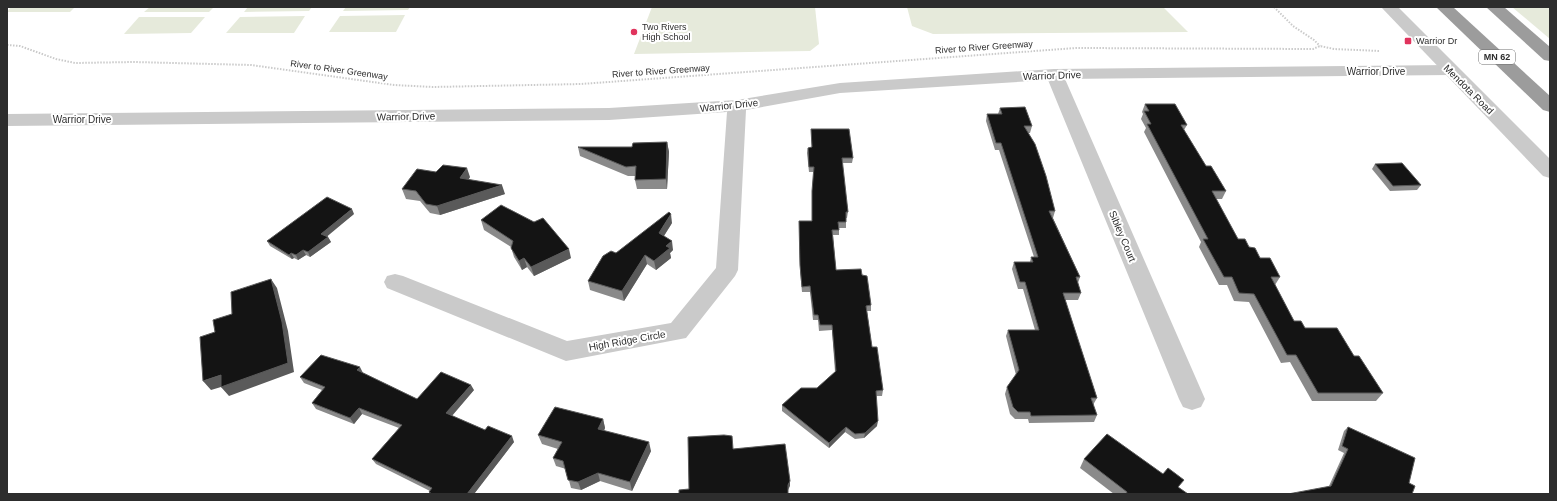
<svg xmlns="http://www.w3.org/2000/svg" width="1557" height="501" viewBox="0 0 1557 501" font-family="Arial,sans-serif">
<rect width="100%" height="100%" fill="#fff"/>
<!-- green -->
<g fill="#e6eadb">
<path d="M11 7H75L70 12H7Z"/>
<path d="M150 7H214L209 12H144Z"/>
<path d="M248 7H312L309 11 244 12Z"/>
<path d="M346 7H410L408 10 343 11Z"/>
<path d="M652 7H815L819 44 810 51 634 54Z"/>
<path d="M907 7H1163L1188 32 933 34 912 26Z"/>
<path d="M1512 7H1550V39Z"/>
<path d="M405 15 396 32H329L340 16Z"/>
<path d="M305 16 294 33H226L240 17Z"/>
<path d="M139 17H205L191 33 124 34Z"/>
</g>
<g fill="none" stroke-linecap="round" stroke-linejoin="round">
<!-- path -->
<g stroke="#cacaca" stroke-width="2" stroke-dasharray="1.5 1.5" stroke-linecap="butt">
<path d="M1274 7 1293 26 1314 40 1320 46"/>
<path d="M7 45 20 46 56 59 75 63 134 62 251 65 394 85 433 87 581 84 1076 48 1313 49 1320 46 1334 49 1380 51"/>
</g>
<!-- minor -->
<path fill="#cacaca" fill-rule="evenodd" d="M1450 65 1456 66 1459 70 1456 74 1450 75 1065 79 1205 399 1201 407 1192 410 1183 407 1179 399 1048 80 840 93 746 110 738 270 735 276 686 338 566 361 387 288 384 282 387 276 395 274 403 276 567 341 671 323 716 268 727 112 609 120 7 126V114L609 108 737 100 840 83 1054 69Z"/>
<!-- tertiary -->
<path fill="#cacaca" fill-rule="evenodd" d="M1381 7H1398L1550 159V178L1543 176Z"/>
<!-- trunk -->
<g fill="#9c9c9c" fill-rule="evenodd">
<path d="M1436 7H1453L1550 96V112L1543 110Z"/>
<path d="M1486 7H1504L1550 47V61L1544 60Z"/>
</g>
</g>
<!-- wall -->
<g fill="#8a8a8a">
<path d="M1145 104 1187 125 1184 130 1206 166 1226 191 1222 199H1216L1238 239 1249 247 1280 277 1275 285 1294 321 1305 328 1354 356 1383 393 1376 401H1312L1290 362 1281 363 1249 302 1234 301 1227 285H1219L1199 247 1201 242 1144 132 1146 128 1141 119 1143 114 1142 112Z"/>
<path d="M1000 108 1032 126 1030 133H1028L1055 211 1053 218 1080 277 1078 283 1081 293 1078 300H1065L1097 398 1093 405 1097 415 1094 422 1029 423 1028 419H1015L1010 414 1005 394 1007 387 1016 375 1006 336 1008 330H1035L1023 289H1018L1012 269 1014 262H1030L1031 257H1034L999 150H995L986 121 987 114H998Z"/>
<path d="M811 129 853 158 852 163H842L848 212 847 218H846V228H839V235H833L836 270 862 275 871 305V311H867L872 347 883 390 882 396H876L877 426 864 438 855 439 845 432 829 448 782 411V405L817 388 835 372 832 330 819 331 818 320H813L810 292H802L800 271 799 221H812L813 172H809L807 153 808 148 812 147Z"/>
<path d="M667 142 669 152 667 189H637L635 180V176H628L580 156 578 147H632Z"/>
<path d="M1375 164 1421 185 1417 190 1390 191 1372 169Z"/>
<path d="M470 177 468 180 505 194 440 215 430 213 420 201 406 199 402 189Z"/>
<path d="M354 214 326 236 328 237 331 242 310 257 306 255 298 260 294 258 292 259 270 246 267 241Z"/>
<path d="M481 220 571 258 534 276 527 267 522 270 514 257 511 247 484 230Z"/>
<path d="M672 223 664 236 673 250 670 253 671 258 656 270 647 264 624 301 590 290 588 281 616 253Z"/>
<path d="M363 373 417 399 474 390 452 416 514 442 474 494H430L429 492 430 491 376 464 372 459 399 428 362 414 354 424 316 409 312 403 322 390 304 383 300 377Z"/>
<path d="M603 419 605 428 604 431 651 451 632 491 600 481 581 490 571 488 566 469 556 466 553 458 558 449 542 444 538 435Z"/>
<path d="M1348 427 1409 483 1329 486 1344 453 1338 450 1344 431Z"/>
<path d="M1084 459 1179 488 1188 494H1114L1080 468Z"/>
</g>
<!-- shaded-wall -->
<g fill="#5a5a5a">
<path d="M667 142 669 152 667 189 666 179Z"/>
<path d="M467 168 470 177 463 188 460 178Z"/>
<path d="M502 185 505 194 440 215 437 206Z"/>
<path d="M352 209 354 214 324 239 321 234Z"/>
<path d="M671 214 672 223 660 242 659 233Z"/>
<path d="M328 237 331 242 310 257 308 252Z"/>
<path d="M672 241 673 250 670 253 671 258 656 270 654 261 666 246Z"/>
<path d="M569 249 571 258 534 276 531 267Z"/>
<path d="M303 250 306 255 298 260 296 255Z"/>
<path d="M291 253 294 258 292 259 289 255Z"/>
<path d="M645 255 647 264 624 301 622 291Z"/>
<path d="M524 258 527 267 522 270 519 261Z"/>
<path d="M271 279 277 288 288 331 294 372 229 396 221 387 211 390 203 381 221 375Z"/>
<path d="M360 367 363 373 360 376 357 370Z"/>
<path d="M471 385 474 390 449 419 446 413Z"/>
<path d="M359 408 362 414 354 424 350 418Z"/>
<path d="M603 419 605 428 600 438 598 429Z"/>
<path d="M878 421 877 426 864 438 865 433Z"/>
<path d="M846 427 845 432 829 448V443Z"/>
<path d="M512 436 514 442 474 494H467Z"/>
<path d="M649 442 651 451 632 491 630 482Z"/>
<path d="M598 473 600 481 581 490 578 482Z"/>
<path d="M790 481V486L788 490V485Z"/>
</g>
<!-- building -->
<g fill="#141414" stroke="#5a5a5a">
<path d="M1145 104H1175L1187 125H1181L1206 166H1211L1226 191H1212L1238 239H1245L1249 247 1255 248 1260 258H1270L1280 277H1271L1294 321H1301L1305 328H1337L1354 356H1359L1383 393H1318L1296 355H1287L1254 294 1239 293 1232 277H1224L1203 239H1208L1147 124H1151L1144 111H1149Z"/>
<path d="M1025 107 1032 126H1024L1035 144 1046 176 1055 211H1049L1080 277H1076L1081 293H1063L1097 398H1091L1097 415 1031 416 1030 412H1018L1013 407 1007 387 1019 370 1008 330H1039L1025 282H1020L1014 262H1033L1031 257H1038L1001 143H996L987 114H1002L1000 108Z"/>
<path d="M811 129H849L853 158H842L848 212H846V222H838L839 230H832L836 270 861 269 862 275 867 276 871 305 866 306 872 347H877L883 390 876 391 878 421 865 433 855 434 846 427 829 443 782 405 801 388H817L836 371 832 325H820L818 315H814L810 286 802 287 800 265 799 221H812V191L814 167H809L808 148 812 147Z"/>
<path d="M667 142 666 179 635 180 636 166 626 167 578 147H632L633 143Z"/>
<path d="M1402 163 1421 185 1393 186 1375 164Z"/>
<path d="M443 165 467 168 460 178 502 185 437 206 426 204 416 191 402 189 417 169 436 172Z"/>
<path d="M327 197 352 209 321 234 328 237 308 252 303 250 296 255 291 253 289 255 267 241Z"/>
<path d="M501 205 534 222 543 218 569 249 531 267 524 258 519 261 511 248 513 241 481 220Z"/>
<path d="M669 212 671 214 659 233 672 241 666 246 670 248 654 261 645 255 622 291 588 281 603 256 611 251 616 253Z"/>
<path d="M271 279 282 322 288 363 221 387V375L203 381 200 337 215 332 213 320 232 314 231 292Z"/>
<path d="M321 355 360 367 357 370 417 399 441 372 471 385 446 413 485 430 488 426 512 436 467 494H432L429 492 432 488 372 459 402 425 359 408 350 418 312 403 325 387 300 377Z"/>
<path d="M555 407 603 419 598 429 649 442 630 482 598 473 578 482 568 480 563 461 553 458 562 442 538 435Z"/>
<path d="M1348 427 1415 458 1409 483 1415 486 1412 494H1288L1331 486 1348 449 1342 446Z"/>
<path d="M1107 434 1163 474 1168 468 1184 480 1178 487 1188 494H1126L1127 492 1084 459Z"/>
<path d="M724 435 732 436 733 449 785 444 790 481 788 485V494H679V490L689 489 688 437Z"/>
</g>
<!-- markers -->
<g fill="#e0335d" stroke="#fff" stroke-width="1.5">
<circle cx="634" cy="32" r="4"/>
<rect x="1404" y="37" width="8" height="8" rx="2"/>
</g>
<g text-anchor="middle" stroke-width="4" stroke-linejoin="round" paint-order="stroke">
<!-- far-poi labels -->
<g font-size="9" fill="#2d2d2d" stroke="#fff" text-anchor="start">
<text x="642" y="30">Two Rivers<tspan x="642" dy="10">High School</tspan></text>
<text x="1416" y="44">Warrior Dr</text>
</g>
<!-- far-street labels -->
<g font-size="9" fill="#2d2d2d" stroke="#fff">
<text transform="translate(984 47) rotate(-4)" y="3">River to River Greenway</text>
<text transform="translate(339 70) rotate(8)" y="3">River to River Greenway</text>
<text transform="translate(661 71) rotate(-4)" y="3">River to River Greenway</text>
</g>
<!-- shield labels -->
<rect fill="#fff" stroke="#6c6c6c" stroke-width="1" x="1479" y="50" width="36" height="14" rx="3"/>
<g font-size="9" font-weight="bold" fill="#2d2d2d">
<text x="1497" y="60">MN 62</text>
</g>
<!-- street labels -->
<g font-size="10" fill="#2d2d2d" stroke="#fff">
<text x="1376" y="75">Warrior Drive</text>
<text transform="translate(1052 75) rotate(-2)" y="4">Warrior Drive</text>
<text transform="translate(1469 89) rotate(45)" y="4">Mendota Road</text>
<text transform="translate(729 105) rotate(-6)" y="4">Warrior Drive</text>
<text transform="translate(406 116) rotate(-1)" y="4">Warrior Drive</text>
<text x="82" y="123">Warrior Drive</text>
<text transform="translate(1123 236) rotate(67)" y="4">Sibley Court</text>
<text transform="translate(627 340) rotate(-10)" y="4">High Ridge Circle</text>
</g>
</g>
<!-- border -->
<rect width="1557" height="501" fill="none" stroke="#2d2d2d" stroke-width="16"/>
</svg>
